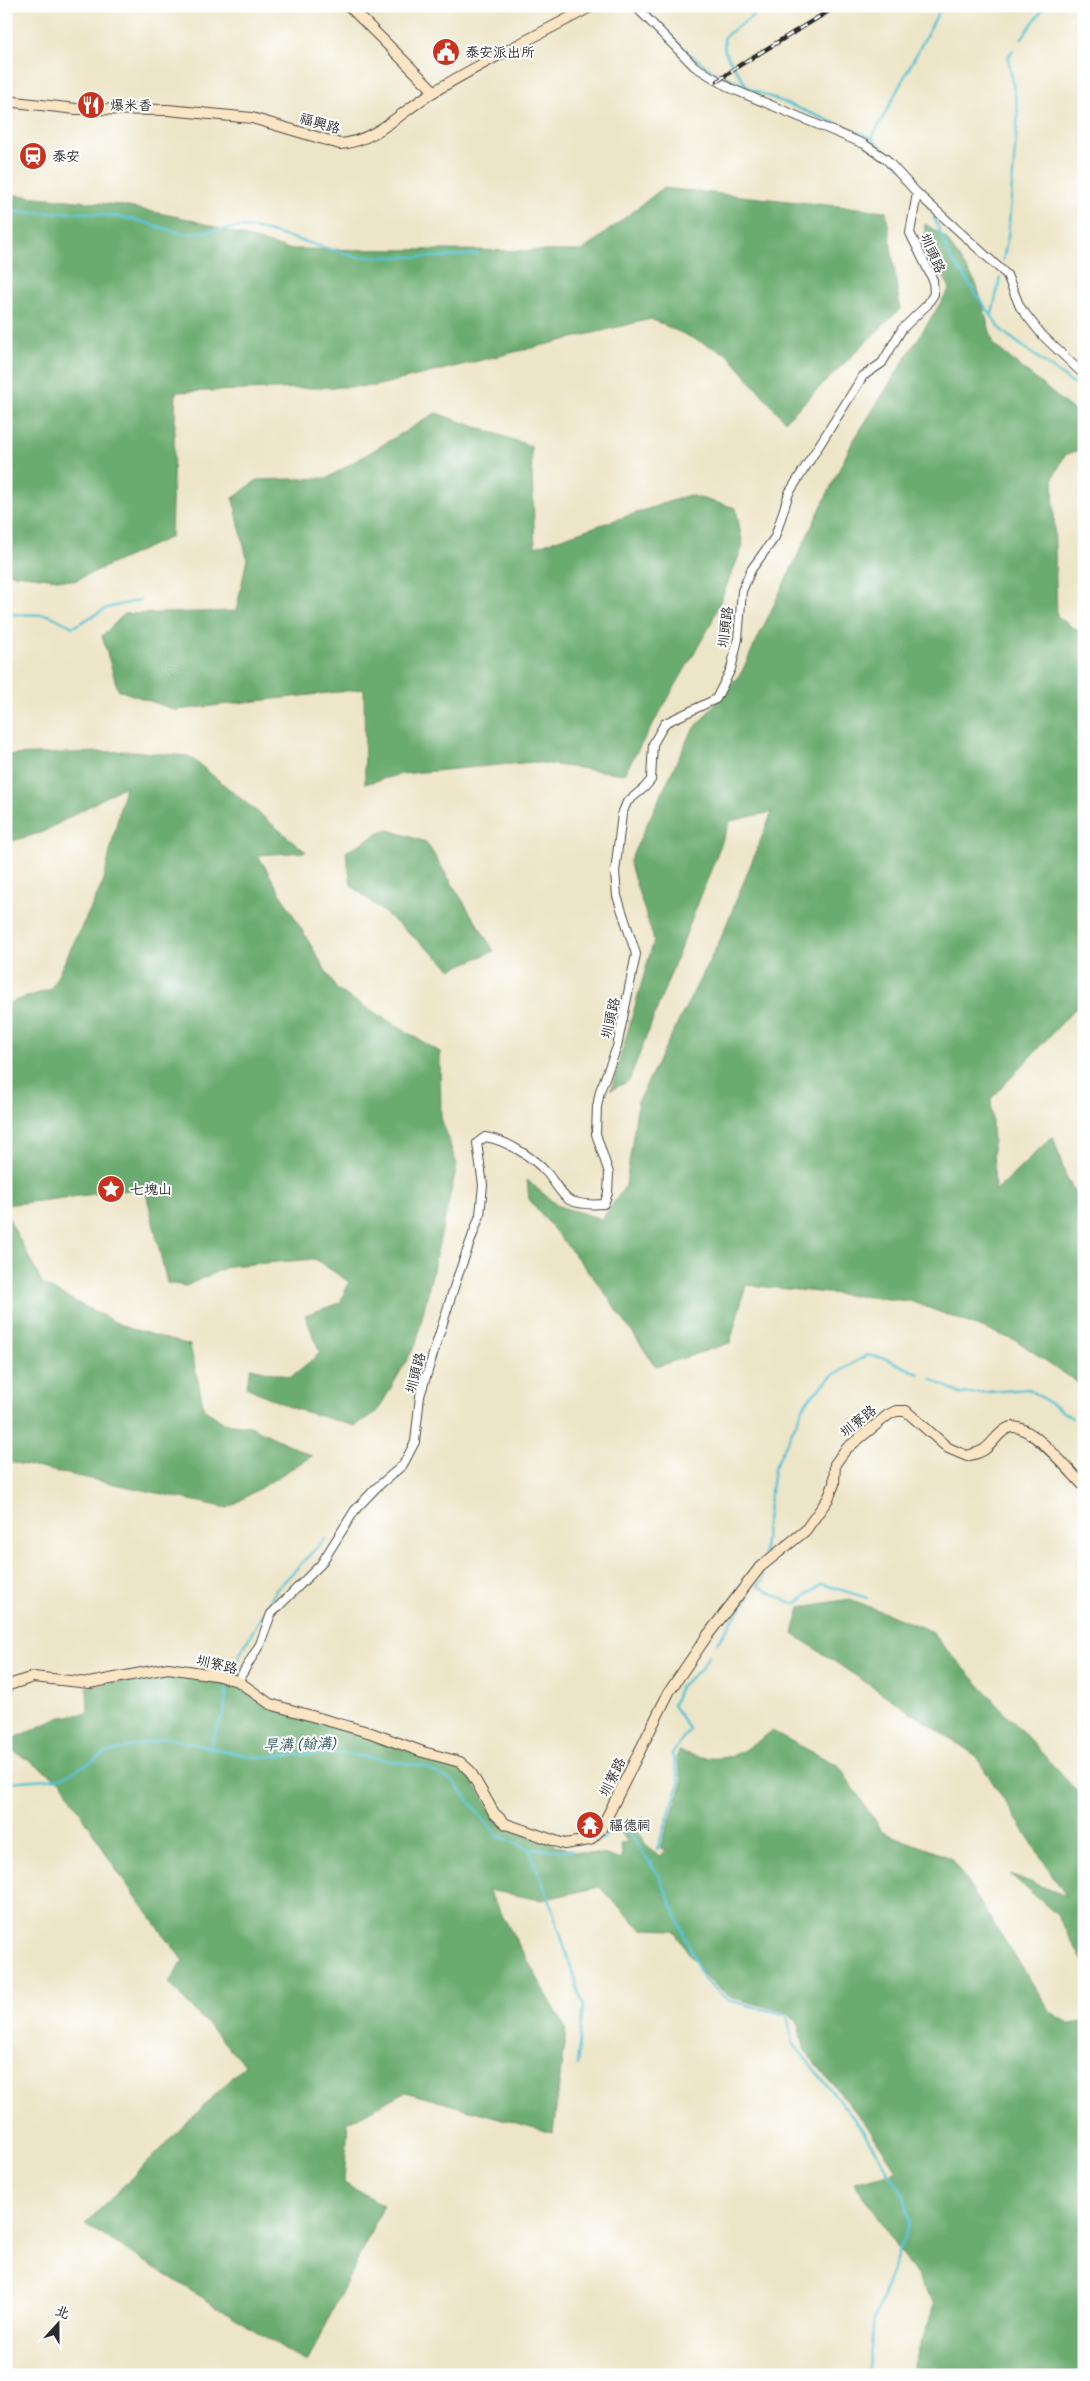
<svg xmlns="http://www.w3.org/2000/svg" width="1090" height="2381" viewBox="0 0 1090 2381" font-family="Pangolin,'LXGW WenKai TC',sans-serif">
<rect width="100%" height="100%" fill="#fff"/>
<filter id="ink" filterUnits="userSpaceOnUse"><feTurbulence type="fractalNoise" baseFrequency=".02" numOctaves="2"/><feDisplacementMap in="SourceGraphic" scale="10" xChannelSelector="R" yChannelSelector="G"/><feConvolveMatrix kernelMatrix="1 2 1 2 8 2 1 2 1" color-interpolation-filters="sRGB"/></filter>
<filter id="wash" filterUnits="userSpaceOnUse"><feTurbulence type="fractalNoise" baseFrequency=".0096" numOctaves="4" result="noise"/><feDisplacementMap in="SourceGraphic" scale="20" xChannelSelector="R" yChannelSelector="G"/><feGaussianBlur stdDeviation="1.12" result="paint"/><feColorMatrix in="noise" values="0 0 0 0 0 0 0 0 0 0 0 0 0 0 0 0 0 1.4 0 .05"/><feComposite in="paint" operator="in"/></filter>
<g filter="url(#wash)">
<rect width="100%" height="100%" fill="#ede5c7"/>
<!-- forest -->
<g fill="#6aac70" stroke="#4a6c4e">
<path d="M663 188 886 211 900 309 785 421 727 354 651 319 375 386 176 392 171 537 74 581 6 573V194L119 205 188 219 287 249 582 251Z"/>
<path d="M925 224 945 237 976 283 994 345 1084 419V448L1065 455 1053 478 1057 616 1084 635V999L991 1099 995 1192 1053 1136 1066 1177 1084 1208V1387L1017 1341 910 1301 746 1285 730 1343 656 1367 600 1286 529 1199 527 1180 558 1206 602 1219 626 1185 638 1101 721 938 772 812 730 821 629 1081 611 1090 654 940 629 862 690 734 741 673 852 443 950 288 924 244Z"/>
<path d="M436 413 531 446 535 547 689 495 736 508 743 546 710 626 624 774 533 762 401 774 365 784 364 689 176 710 118 690 102 636 124 614 236 611 247 559 233 498 257 480 327 478Z"/>
<path d="M130 751 189 756 306 852 258 855 337 990 440 1052 441 1118 457 1165 416 1344 377 1412 355 1426 292 1408 246 1387 251 1368 291 1377 320 1353 305 1315 340 1303 349 1282 315 1259 229 1266 186 1286 167 1283 145 1188 6 1205V1004L51 989 103 883 125 786 43 832 6 843V755Z"/>
<path d="M386 829 426 842 494 951 452 969 351 885 346 852Z"/>
<path d="M6 1213 43 1285 125 1327 190 1345 204 1409 224 1423 250 1426 312 1456 228 1508 6 1461Z"/>
<path d="M850 1599 929 1630 1084 1799V1963L1057 1915 1010 1874 1066 1896 975 1755 793 1634 800 1607Z"/>
<path d="M168 1671 225 1681 238 1686 270 1707 458 1766 468 1774 502 1826 576 1852 606 1855 622 1860 621 1843 628 1842 617 1829 625 1820H629C640 1831 646 1852 661 1856L666 1850 660 1848 683 1782 676 1758 679 1751C723 1766 737 1757 772 1731L839 1766 882 1832 951 1858 1051 2012 1070 2024 1084 2022V2375H910L935 2304 854 2182 897 2171 865 2123 805 2051 798 2024 789 2013 730 1997 706 1978 673 1930 641 1929 599 1887 542 1900 488 1890 566 2029 553 2133 405 2092 348 2122 344 2183 384 2205 307 2363 85 2224 245 2065 169 1983 183 1961 117 1871 61 1781 6 1746V1742L61 1717 88 1713 87 1687Z"/>
</g>
<g fill="none" stroke-linecap="round" stroke-linejoin="round">
<!-- stream -->
<g stroke="#57c2d2" stroke-width="2.5">
<path d="M641 6 686 51 710 69 747 87"/>
<path d="M766 6 724 37 725 52 748 88 872 138 924 190"/>
<path d="M1021 39 1045 6"/>
<path d="M872 138 942 6"/>
<path d="M6 212 90 213 132 219 184 234 243 227 264 230 357 257H442L478 254"/>
<path d="M934 217 949 255 1002 331 1084 392"/>
<path d="M1003 260 1008 236 1018 112 1008 57 1013 50"/>
<path d="M992 314 1000 278"/>
<path d="M6 614 49 615 73 627 107 608 140 600"/>
<path d="M931 1379 961 1394 1029 1389 1072 1418"/>
<path d="M764 1554 766 1527 774 1469 806 1402 832 1376 867 1355 887 1359 919 1374"/>
<path d="M758 1585 763 1580V1574"/>
<path d="M758 1586 789 1602 797 1603 822 1584 867 1598"/>
<path d="M717 1643 750 1595"/>
<path d="M233 1672 240 1654 276 1590 325 1539"/>
<path d="M210 1746 224 1712 227 1687"/>
<path d="M6 1782 61 1778 109 1752 166 1738 253 1757 342 1753 423 1766 454 1782 497 1835 529 1849 572 1851"/>
<path d="M593 1842 602 1839 620 1823 630 1833 651 1865 652 1862"/>
<path d="M529 1849 550 1902 583 2005 577 2065"/>
<path d="M657 1849 680 1782 672 1754 689 1729 673 1705 680 1686 699 1671 709 1655"/>
<path d="M651 1865 659 1875 703 1979 728 2000 787 2015 793 2043 859 2125 905 2198 909 2223 874 2320 868 2375"/>
</g>
</g>
</g>
<g filter="url(#ink)">
<g fill="none" stroke-linecap="round" stroke-linejoin="round">
<!-- street casing -->
<g stroke="#484742" stroke-width="10">
<g id="street">
<path d="M635 6 694 66 730 88 864 144 886 159 917 193 1007 275 1020 307 1042 335 1084 375"/>
<path d="M238 1681 260 1644 271 1614 321 1564 355 1510 376 1488 403 1465 415 1442 420 1396 456 1281 480 1215 483 1185 477 1143 485 1137C506 1140 533 1157 547 1173 554 1181 561 1195 569 1200 580 1205 592 1205 604 1204L608 1193 609 1173 596 1134 597 1107 600 1091 617 1047 636 954 617 896 615 872 622 814 627 802 644 788 651 780 653 744 665 723 716 699 731 669 738 639 742 591 751 570 775 537 789 493 863 376 882 363 902 329 927 305 934 294 933 280 910 233 917 193"/>
</g>
</g>
<!-- secondary casing -->
<g stroke="#484742" stroke-width="12">
<g id="secondary">
<path d="M349 6 434 91"/>
<path d="M6 101 76 109 168 110 252 118 340 144C377 141 404 109 435 91 486 60 540 34 592 6"/>
<path d="M6 1686 33 1677 89 1683 168 1668 215 1675 238 1681 270 1704 371 1733 423 1752 460 1762 470 1771 494 1813 506 1824 564 1844 590 1840 601 1829 669 1692 707 1636 760 1567 805 1531 828 1499 834 1484 835 1464 846 1449 888 1415 896 1411H906L948 1448 967 1456C973 1454 980 1453 985 1449 993 1443 999 1432 1008 1428 1028 1419 1071 1473 1084 1486"/>
</g>
</g>
<!-- street -->
<use href="#street" stroke="#fff" stroke-width="8"/>
<!-- secondary -->
<use href="#secondary" stroke="#fce5c4" stroke-width="10"/>
<!-- rail casing -->
<g stroke="#2b2b2b" stroke-width="4.5">
<path id="rail" d="M718 81 740 65 837 6"/>
</g>
<!-- rail -->
<use href="#rail" stroke="#fff" stroke-width="2.5" stroke-dasharray="8" stroke-linecap="butt"/>
</g>
</g>
<!-- icons -->
<defs>
<g id="civic-disc" transform="scale(1.4375)"><circle r="9.5" fill="#c8321e" stroke="#fff"/><path d="M-.6-6.5H3V-4.5H.6V-3L4-1V1h2V6H-6V1h2V-1L-.6-3ZM-1.2 2.5V6h2.4V2.5Z" fill="#fff"/></g>
<g id="restaurant-disc" transform="scale(1.4375)"><circle r="9.5" fill="#c8321e" stroke="#fff"/><path d="M-5-6h1v4h1v-4h1v4h1v-4h1v5L-1.5 .5V6h-2V.5L-5-1ZM5-6V6H3V1.5H1.5Q1.5-4 5-6Z" fill="#fff"/></g>
<g id="station-disc" transform="scale(1.4375)"><circle r="9.5" fill="#c8321e" stroke="#fff"/><path d="M-3-6H3Q5-6 5-4V2Q5 4 3 4L4.5 6H3L1.5 4h-3L-3 6H-4.5L-3 4Q-5 4-5 2V-4Q-5-6-3-6ZM-3.5-4v3h7v-3ZM-3.5 1v1.5H-2V1ZM2 1v1.5H3.5V1Z" fill="#fff"/></g>
<g id="sight-disc" transform="scale(1.4375)"><circle r="9.5" fill="#c8321e" stroke="#fff"/><path d="M0-6L1.8-2.2L6-1.7L2.9 1.2L3.7 5.4L0 3.3L-3.7 5.4L-2.9 1.2L-6-1.7L-1.8-2.2Z" fill="#fff"/></g>
<g id="temple-disc" transform="scale(1.4375)"><circle r="9.5" fill="#c8321e" stroke="#fff"/><path d="M0-6L5-2H3V0L6.5 2.5H4V6H1.5V3h-3V6H-4V2.5H-6.5L-3 0V-2H-5Z" fill="#fff"/></g>
</defs>
<g fill-rule="evenodd">
<use href="#civic-disc" x="446" y="52"/>
<use href="#restaurant-disc" x="91" y="105"/>
<use href="#station-disc" x="33" y="156"/>
<use href="#sight-disc" x="111" y="1189"/>
<use href="#temple-disc" x="590" y="1825"/>
</g>
<g text-anchor="middle" stroke-width="4" stroke-linejoin="round" paint-order="stroke">
<!-- poi labels -->
<g font-size="14" fill="#2b2b2b" stroke="#fff" text-anchor="start">
<text x="465" y="57">泰安派出所</text>
<text x="110" y="110">爆米香</text>
<text x="52" y="161">泰安</text>
<text x="130" y="1194">七塊山</text>
<text x="609" y="1830">福德祠</text>
</g>
<!-- street labels -->
<g font-size="14" fill="#2b2b2b" stroke="#fff">
<text transform="translate(320 123) rotate(16)" y="5">福興路</text>
<text transform="translate(933 253) rotate(66)" y="5">圳頭路</text>
<text transform="translate(725 627) rotate(-83)" y="5">圳頭路</text>
<text transform="translate(610 1018) rotate(-77)" y="5">圳頭路</text>
<text transform="translate(415 1373) rotate(-75)" y="5">圳頭路</text>
<text transform="translate(858 1421) rotate(-39)" y="5">圳寮路</text>
<text transform="translate(217 1664) rotate(13)" y="5">圳寮路</text>
<text transform="translate(612 1777) rotate(-64)" y="5">圳寮路</text>
</g>
<!-- water labels -->
<g font-size="15" font-style="italic" fill="#3a6065" stroke="#fff">
<text transform="translate(300 1744) rotate(-2)" y="5">旱溝 (翰溝)</text>
</g>
</g>
<!-- margin -->
<rect width="1090" height="2381" fill="none" stroke="#fff" stroke-width="25"/>
<!-- north arrow -->
<g transform="translate(58 2324) rotate(21)" stroke="#ffffff" stroke-width="4" paint-order="stroke">
<path d="M0-4L9 19L0 12L-9 19Z" fill="#2b2b2b"/>
<text y="-8" font-size="14" font-weight="bold" text-anchor="middle" fill="#2b2b2b">北</text>
</g>
</svg>
